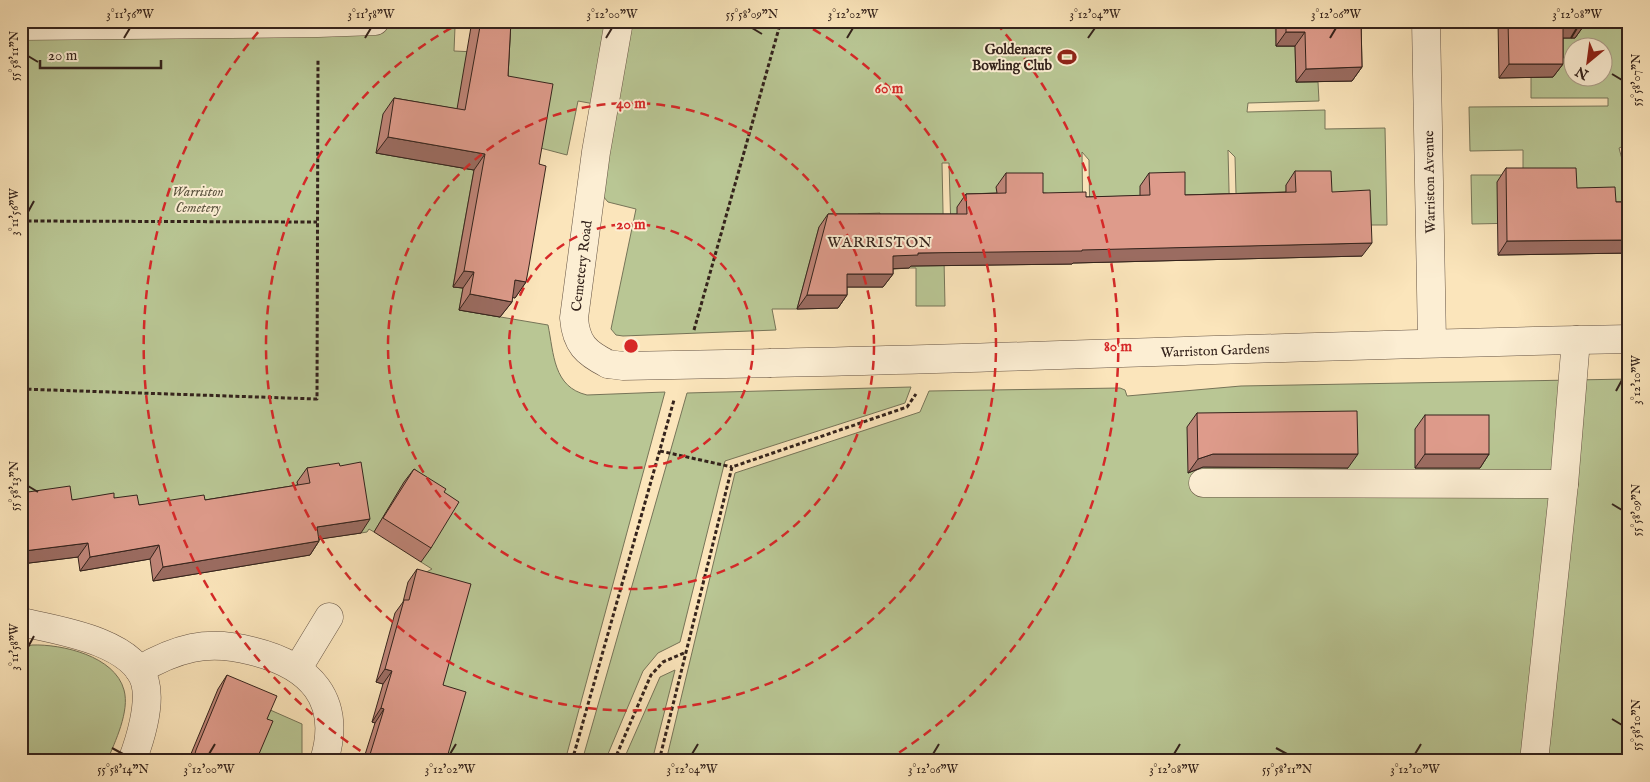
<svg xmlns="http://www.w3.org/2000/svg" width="1650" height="782" viewBox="0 0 1650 782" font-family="'IM FELL English',serif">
<rect width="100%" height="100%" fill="#fbe5bb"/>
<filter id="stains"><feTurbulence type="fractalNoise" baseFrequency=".004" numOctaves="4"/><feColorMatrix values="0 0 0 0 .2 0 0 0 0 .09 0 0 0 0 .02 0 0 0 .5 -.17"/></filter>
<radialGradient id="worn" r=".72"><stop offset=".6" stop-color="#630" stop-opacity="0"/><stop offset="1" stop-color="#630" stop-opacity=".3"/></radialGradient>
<!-- green -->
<g fill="#b9c694" stroke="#767458" fill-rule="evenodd">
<path d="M21 21H1275L1276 46H1295L1296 82H1318L1319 101 1248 103 1247 112 1325 110V129L1385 128 1387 225H1362L1286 185V205L1237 229 1235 157 1228 150 1230 229 1140 208 1090 233 1089 160 1082 152 1083 231 997 206 957 232 951 231 949 163H942L945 306H916V268H909V227L881 226 880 213 858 214V227H819L797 309H772L776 330 623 336 616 335 611 329 636 209 608 202 602 195 617 108 578 101 567 155 533 146 447 165 474 170 453 286 463 288 459 310 548 325C554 354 553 387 587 395L665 392 565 761H430L437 700 461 597 408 582 432 569 421 562 404 483 374 532 369 529 367 532 361 533 351 477 297 482 300 497 195 514 21 510ZM455 27 500 28 498 53 454 51Z"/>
<path d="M1574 21H1629V155L1626 145 1619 148 1623 163V221L1472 224 1471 175H1523V150L1470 151 1469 107 1608 106V98H1531V78L1553 38ZM1572 48H1602V78H1572Z"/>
<path d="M1629 379V761H666L735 473 920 412 929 391 1120 388 1125 390 1127 396 1241 386Z"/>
<path d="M911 387 905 403 725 461 680 642 658 653 643 671 605 761H582L687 393Z"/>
<path d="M32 645C62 644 115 656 124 690 130 711 115 742 107 761H21V648Z"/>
<path d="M675 670 652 761H623L660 677Z"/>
<path d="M268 709 302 724V761H252Z"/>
</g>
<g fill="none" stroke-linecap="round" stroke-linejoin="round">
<!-- minor casing -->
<g stroke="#665444" stroke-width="29">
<g id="minor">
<path d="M1426 21 1432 342"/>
<path d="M21 26 318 23 375 21"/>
<path d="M771 363C1057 357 1343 344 1629 339"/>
<path d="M608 364C586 353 576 344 574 318L596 152 619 21"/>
<path d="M1203 483 1564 484"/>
<path d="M21 622C57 630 133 641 145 682 151 704 140 740 132 761"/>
<path d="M298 668 329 617"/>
<path d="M139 670C156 660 173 652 192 648 212 644 233 646 252 651 310 665 343 699 324 761"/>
<path d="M1534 761 1564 484 1576 340"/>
</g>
</g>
<!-- path -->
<g stroke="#34231c" stroke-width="3" stroke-dasharray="4 2.5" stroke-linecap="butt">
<path d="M21 221 317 222"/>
<path d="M694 330 781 21"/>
<path d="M21 389 317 399 318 59"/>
<path d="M660 451 732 467"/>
<path d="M572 761 674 400"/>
<path d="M614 761 651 675 663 662 684 653"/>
<path d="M659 761 732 467 907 407 916 394"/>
</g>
<!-- minor -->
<use href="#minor" stroke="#fceed3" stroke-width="28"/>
<!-- minor-bridge casing -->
<g stroke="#665444" stroke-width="29" stroke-linecap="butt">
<path id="minor-bridge" d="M608 364 623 366 771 363"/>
</g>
<!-- minor-bridge -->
<use href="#minor-bridge" stroke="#fceed3" stroke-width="28"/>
</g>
<!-- wall -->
<g fill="#bf8578" stroke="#34231c">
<path d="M472 21H511L508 76 539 164 526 282 515 298 512 297V302L500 317 459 310 463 288 453 287 474 170 376 153 383 114 394 98 457 109Z"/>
<path d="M1276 21H1361L1362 67 1352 81 1296 82 1295 46H1276Z"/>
<path d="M1498 21H1584L1585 24 1575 38H1563V64L1553 77 1499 78Z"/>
<path d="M1506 168 1616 202H1629V253L1498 255 1497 182Z"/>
<path d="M1295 171 1332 192 1362 256 1073 263 1072 264 911 266 909 268 893 269V274L883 287H847V295L838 308 797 309 819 227 828 214H957V207L966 194 997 193 996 187 1006 173 1043 193 1086 197 1140 196V186L1149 173 1185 195 1286 192V185Z"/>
<path d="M1197 413 1348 468 1203 467 1188 473 1187 427Z"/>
<path d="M1425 415 1489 454 1480 468H1415V429Z"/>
<path d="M340 466 361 533 319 539V541L310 555 153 581 150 559 80 571 78 557 21 564V493L72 500 114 498 139 505 205 500 298 485 297 482 307 468Z"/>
<path d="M414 469 444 492 431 548 421 562 374 532 404 482Z"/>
<path d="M417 569 443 685 446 761H363L375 723 372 722 383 684 376 682 395 613 403 602 408 582Z"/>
<path d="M227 675 267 719 256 761H188L218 689Z"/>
</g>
<!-- shaded-wall -->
<g fill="#9b6c61" stroke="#34231c">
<path d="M1585 24 1575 38H1553L1563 25Z"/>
<path d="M1286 32H1305L1295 46H1276Z"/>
<path d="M1509 64H1563L1553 77 1499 78Z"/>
<path d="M1362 67 1352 81 1296 82 1306 69Z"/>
<path d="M388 137 485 154 474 170 376 153Z"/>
<path d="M1629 240V253L1498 255 1507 241Z"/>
<path d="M1372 243 1362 256 1073 263 1072 264 911 266 909 268 883 269 893 256 918 253Z"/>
<path d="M464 271 474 272 463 288 453 287Z"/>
<path d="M847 274H893L883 287H838Z"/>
<path d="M515 280 526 282 515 298 504 296Z"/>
<path d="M470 294 512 302 500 317 459 310Z"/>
<path d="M807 295H847L838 308 797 309Z"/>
<path d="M1213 454H1358L1348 468 1203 467 1188 473 1198 459Z"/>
<path d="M1425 454H1489L1480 468H1415Z"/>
<path d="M370 519 361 533 307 541 317 527Z"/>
<path d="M319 541 310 555 153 581 163 567Z"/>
<path d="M88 543 78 557 21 564V555L24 551Z"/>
<path d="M159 545 150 559 80 571 90 557Z"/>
<path d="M385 669 392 671 383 684 376 682Z"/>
<path d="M381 708 384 709 375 723 372 722Z"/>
</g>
<!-- building -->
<g fill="#de9b8b" stroke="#34231c">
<path d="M481 21H511L508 76 553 84 539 164 546 166 529 266 526 282 515 280 512 302 470 294 474 272 464 271 485 154 388 137 394 98 465 110Z"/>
<path d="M1286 21H1361L1362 67 1306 69 1305 32H1286Z"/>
<path d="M1508 21H1584L1585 24 1563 25V64H1509Z"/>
<path d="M1506 168H1576L1577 188 1615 187 1616 202H1629V240L1507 241Z"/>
<path d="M1295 171H1331L1332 192 1370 190 1372 243 1082 250V251L918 253V255L893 256V274H847V295H807L828 214H967L966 194 1006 193V173H1043V193L1086 192V197L1150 195 1149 173 1185 172V195L1296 192Z"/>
<path d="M1357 411 1358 454H1213L1198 459 1197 413Z"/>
<rect x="1425" y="415" width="64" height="39"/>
<path d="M361 462 370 519 317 527 319 541 163 567 159 545 90 557 88 543 24 551 21 532V493L70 486 72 500 114 493V498L137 495 139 505 204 495 205 500 310 483 307 468 339 463 340 466Z"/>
<path d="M414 469 446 489 444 492 459 502 431 548 383 518Z"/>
<path d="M417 569 471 584 443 685 466 692 446 761H430L426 760V761H368L384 709 381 708 392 671 385 669 404 600H409Z"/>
<path d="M227 675 277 696 267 719 273 721 256 761H193L196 750Z"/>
</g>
<!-- ticks -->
<path fill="none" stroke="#34231c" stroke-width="2" d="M752 28 762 34M124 38 130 28M365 38 371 28M606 38 612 28M847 38 853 28M1088 38 1095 28M1330 38 1336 28M1571 38 1577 28M28 56 38 62M1612 74 1622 80M28 212 34 201M1616 391 1622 380M28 486 38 492M1612 504 1622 510M28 647 34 636M1612 719 1622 725M112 748 123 754M1276 748 1287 754M209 754 215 744M450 754 456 744M692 754 698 744M933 754 939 744M1174 754 1180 744M1415 754 1421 744"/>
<!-- distance rings -->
<g fill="none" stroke="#d62828" stroke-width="2.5" stroke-dasharray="9 6">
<circle cx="631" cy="346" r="122"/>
<circle cx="631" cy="346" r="243"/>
<path d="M800 22A365 365 0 1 1 462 22"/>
<path d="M373 759A487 487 0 0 1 266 23M996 23A487 487 0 0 1 889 759"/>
</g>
<!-- icons -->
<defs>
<g id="stadium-bare" transform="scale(1.5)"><path d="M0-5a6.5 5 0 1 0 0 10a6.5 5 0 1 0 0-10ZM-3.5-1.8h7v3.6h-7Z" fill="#8f2418" stroke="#fceed3" stroke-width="2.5" paint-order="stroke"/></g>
</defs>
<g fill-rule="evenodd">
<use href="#stadium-bare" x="1067" y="57"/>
</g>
<g text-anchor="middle" stroke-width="4" stroke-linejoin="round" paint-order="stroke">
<!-- poi labels -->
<g font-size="14" font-weight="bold" fill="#34231c" stroke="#fceed3" text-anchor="end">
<text x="1052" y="54">Goldenacre<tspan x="1052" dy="16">Bowling Club</tspan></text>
</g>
<!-- street labels -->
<g font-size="14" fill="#34231c" stroke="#fceed3">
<text transform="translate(1429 182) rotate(-91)" y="5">Warriston Avenue</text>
<text transform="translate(581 266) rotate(-83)" y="5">Cemetery Road</text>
<text transform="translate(1215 350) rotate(-2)" y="5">Warriston Gardens</text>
</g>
<!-- park labels -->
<g font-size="14" font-style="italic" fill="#5c5440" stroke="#fceed3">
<text x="198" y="196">Warriston<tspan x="198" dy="16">Cemetery</tspan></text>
</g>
<!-- neighbourhood labels -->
<g font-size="15" letter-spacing="1" fill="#34231c" stroke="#fceed3">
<text x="880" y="247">WARRISTON</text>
</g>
</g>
<circle cx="631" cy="346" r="8" fill="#d62828" stroke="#fceed3" stroke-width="2.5"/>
<g font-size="15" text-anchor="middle" font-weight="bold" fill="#d62828" stroke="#fceed3" stroke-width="4" stroke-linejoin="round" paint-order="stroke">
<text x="889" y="93">60 m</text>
<text x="631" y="108">40 m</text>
<text x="631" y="229">20 m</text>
<text x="1118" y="351">80 m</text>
</g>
<!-- margin -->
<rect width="1650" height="782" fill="none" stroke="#fbe5bb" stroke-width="55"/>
<!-- north arrow -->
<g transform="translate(1588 62) rotate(209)"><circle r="24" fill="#fceed3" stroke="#ac9d8a"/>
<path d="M0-4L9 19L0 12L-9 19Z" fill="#8f2418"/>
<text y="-8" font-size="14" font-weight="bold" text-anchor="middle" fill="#34231c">N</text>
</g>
<!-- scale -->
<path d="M40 60v8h121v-8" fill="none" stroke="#34231c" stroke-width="2.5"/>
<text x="48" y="60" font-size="15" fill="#34231c" stroke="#fceed3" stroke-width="4" paint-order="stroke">20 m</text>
<rect x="28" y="28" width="1594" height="726" fill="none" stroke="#34231c" stroke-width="2"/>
<g font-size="12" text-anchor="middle" fill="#34231c">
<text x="130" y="18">3°11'56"W</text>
<text x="371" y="18">3°11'58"W</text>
<text x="612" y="18">3°12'00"W</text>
<text x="752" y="18">55°58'09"N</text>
<text x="853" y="18">3°12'02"W</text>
<text x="1095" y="18">3°12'04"W</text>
<text x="1336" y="18">3°12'06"W</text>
<text x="1577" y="18">3°12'08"W</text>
<text transform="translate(14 56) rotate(-90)" y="4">55°58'11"N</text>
<text transform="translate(1636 80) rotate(-90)" y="4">55°58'07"N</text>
<text transform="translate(14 212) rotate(-90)" y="4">3°11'56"W</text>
<text transform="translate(1636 380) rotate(-90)" y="4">3°12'10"W</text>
<text transform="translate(14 486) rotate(-90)" y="4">55°58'13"N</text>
<text transform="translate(1636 510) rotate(-90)" y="4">55°58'09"N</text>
<text transform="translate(14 647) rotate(-90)" y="4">3°11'58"W</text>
<text transform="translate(1636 725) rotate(-90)" y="4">55°58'10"N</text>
<text x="123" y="773">55°58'14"N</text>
<text x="209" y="773">3°12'00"W</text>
<text x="450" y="773">3°12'02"W</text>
<text x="692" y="773">3°12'04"W</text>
<text x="933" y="773">3°12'06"W</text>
<text x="1174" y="773">3°12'08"W</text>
<text x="1287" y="773">55°58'11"N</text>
<text x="1415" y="773">3°12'10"W</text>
</g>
<rect width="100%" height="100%" filter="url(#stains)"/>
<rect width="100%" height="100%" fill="url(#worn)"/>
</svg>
